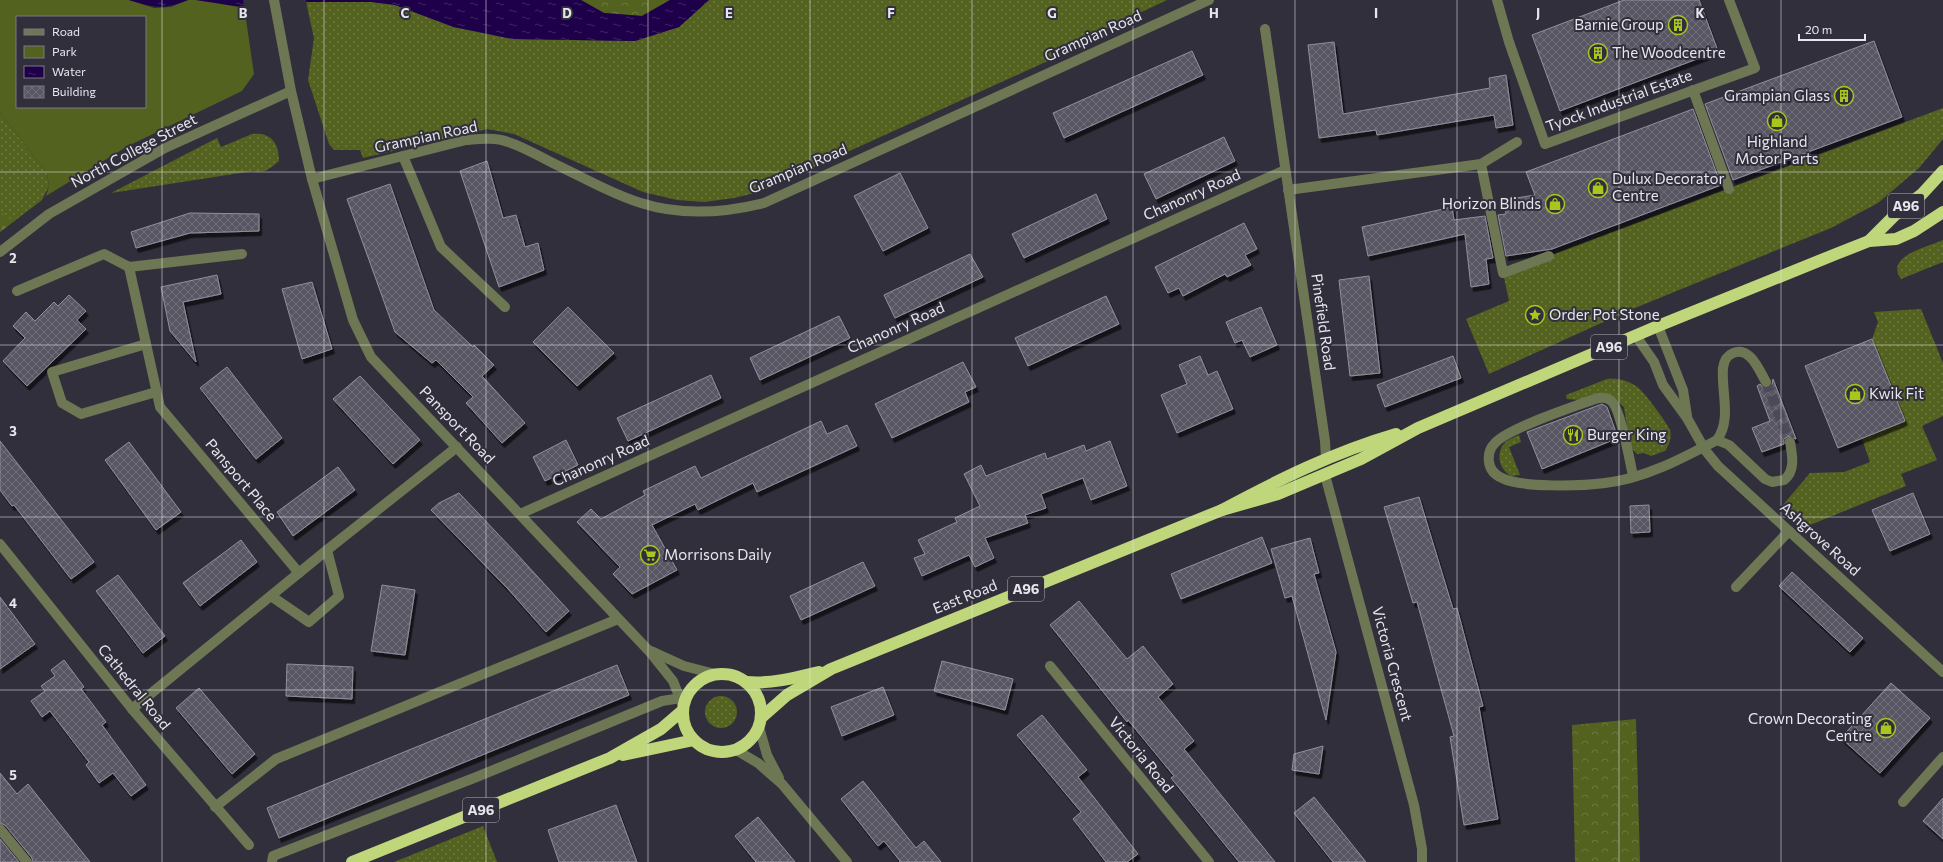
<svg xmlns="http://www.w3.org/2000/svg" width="1943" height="862" viewBox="0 0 1943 862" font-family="Commissioner,sans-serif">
<defs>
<pattern id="grass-dots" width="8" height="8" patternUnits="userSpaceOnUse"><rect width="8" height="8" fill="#546220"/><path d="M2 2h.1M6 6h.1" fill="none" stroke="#6d7841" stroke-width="1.8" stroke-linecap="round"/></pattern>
<pattern id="forest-crowns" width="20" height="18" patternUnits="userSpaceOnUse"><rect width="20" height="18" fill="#546220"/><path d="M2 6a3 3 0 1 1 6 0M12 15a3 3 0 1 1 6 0" fill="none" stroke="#6d7841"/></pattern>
<pattern id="cemetery-stones" width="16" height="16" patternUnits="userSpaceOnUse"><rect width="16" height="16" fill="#546220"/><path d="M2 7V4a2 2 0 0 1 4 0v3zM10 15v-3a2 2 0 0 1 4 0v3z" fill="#6d7841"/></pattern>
<pattern id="water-ripples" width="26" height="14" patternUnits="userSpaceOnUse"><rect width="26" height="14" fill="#1d0049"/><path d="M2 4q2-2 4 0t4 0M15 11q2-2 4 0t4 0" fill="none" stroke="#3e2564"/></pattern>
<pattern id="building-cross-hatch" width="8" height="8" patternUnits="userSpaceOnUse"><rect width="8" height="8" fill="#595764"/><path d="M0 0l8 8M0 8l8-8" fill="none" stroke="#716f7a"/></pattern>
<filter id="shadow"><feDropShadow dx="2.5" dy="4.5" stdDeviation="0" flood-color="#0009"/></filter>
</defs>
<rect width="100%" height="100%" fill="#312f3b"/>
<!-- grass -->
<g fill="url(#grass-dots)">
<path d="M709 0H1167L1059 51 1061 55 759 192 734 198 704 202 677 200 643 192 514 134 487 129 363 158 360 150H334L329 144 308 80 314 38 306 2H372L395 5 453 27 512 39 635 41 679 27Z"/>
<path d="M1943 108V139L1919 168 1878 203 1831 228 1630 310 1489 374 1466 319 1509 301 1503 273Z"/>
<path d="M0 113 47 173 49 186 42 200 0 232Z"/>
<path d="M252 134C271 132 279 143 279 161 271 168 264 174 253 171L111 193 217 138 221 147Z"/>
<path d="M1943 240V262L1901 279C1884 256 1928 247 1943 240Z"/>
<path d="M1921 309 1943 363V416L1922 426 1937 460 1901 474 1906 486 1805 527 1782 506 1810 473 1844 472 1870 462 1862 439 1905 421 1872 339 1878 322 1874 312Z"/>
<path d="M1607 379C1617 378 1627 380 1636 386 1643 390 1667 423 1670 430 1672 438 1669 445 1665 451L1651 456 1644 453 1637 454 1630 446 1624 407 1609 395 1580 400 1567 399 1566 395Z"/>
<path d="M1519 435 1521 442 1509 447 1520 475 1511 476C1498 469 1495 450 1507 441 1511 438 1515 437 1519 435Z"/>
<circle cx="721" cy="712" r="16"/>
<path d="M483 826 497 862H394L399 860Z"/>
</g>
<!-- forest -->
<g fill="url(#forest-crowns)">
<path d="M581 0H670L642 16 604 13Z"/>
<path d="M1636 719 1640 862H1575L1572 725Z"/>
</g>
<!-- cemetery -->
<path fill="url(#cemetery-stones)" d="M0 210 10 224 0 232Z"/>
<!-- park -->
<path fill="#546220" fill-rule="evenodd" d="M0 0H129L154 8 171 7 188 0H196L244 6 254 74 242 91 128 146 46 196 49 186 47 173 0 113ZM17 17H145V107H17Z"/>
<!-- water -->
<g fill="url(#water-ripples)">
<path d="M129 0H188C162 10 155 8 129 0Z"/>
<path d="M196 0H581L604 13 642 16 670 0H709L679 27 635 41 512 39 454 27 395 5 372 2H306L240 7Z"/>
</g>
<!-- pier -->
<path fill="#312f3b" d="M243 0H306L307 4 244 8Z"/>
<!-- building -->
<g fill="url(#building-cross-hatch)" stroke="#918f9e" filter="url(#shadow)">
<path d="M1624 0H1699L1718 51 1560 111 1532 35Z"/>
<path d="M1874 41 1902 117 1733 180 1705 104Z"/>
<path d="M1334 42 1343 114 1490 88 1489 78 1506 75 1513 125 1496 128 1494 115 1377 135 1376 130 1319 138 1308 45Z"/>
<path d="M1192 51 1203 75 1064 138 1053 113Z"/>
<path d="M1693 109 1721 185 1552 249 1506 256 1498 215 1506 214 1504 200 1535 195 1526 172Z"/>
<path d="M1224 137 1235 161 1156 199 1144 174Z"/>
<path d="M487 161 503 218 516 215 525 247 538 243 544 270 499 287 460 171Z"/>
<path d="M900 173 928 228 883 251 854 196Z"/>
<path d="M390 184 434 310 473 347 474 345 494 365 482 376 525 423 502 443 466 403 473 397 436 360 432 363 395 332 347 199Z"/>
<path d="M1096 194 1107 219 1024 258 1012 234Z"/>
<path d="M1452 207 1454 220 1485 216 1493 258 1486 259 1489 284 1471 287 1465 234 1368 256 1362 227Z"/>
<path d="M190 213 259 214V231L190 233 136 248 131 232Z"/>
<path d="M1244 223 1257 249 1245 255 1251 265 1227 277 1225 274 1183 296 1179 288 1168 293 1155 267Z"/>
<path d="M970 254 983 277 895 318 884 295Z"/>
<path d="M217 275 221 294 183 302 196 362 170 331 161 287Z"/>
<path d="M1369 276 1380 373 1350 376 1339 280Z"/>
<path d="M312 282 332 349 302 359 282 289Z"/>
<path d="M69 295 86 311 77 320 86 329 27 386 3 361 25 338 13 326 26 312 35 321 54 302 58 306Z"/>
<path d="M1106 296 1119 324 1028 366 1015 338Z"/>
<path d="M568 307 614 353 577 386 533 342Z"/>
<path d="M1261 307 1277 345 1250 357 1242 340 1235 343 1226 322Z"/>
<path d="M839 316 850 338 760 380 750 358Z"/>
<path d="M1872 339 1905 421 1838 448 1805 366Z"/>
<path d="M1200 356 1208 375 1217 371 1233 409 1177 433 1161 395 1187 384 1179 365Z"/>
<path d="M1453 356 1461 378 1385 407 1377 385Z"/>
<path d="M963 362 976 387 965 392 969 402 892 438 875 404Z"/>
<path d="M227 367 282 438 256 459 200 388Z"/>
<path d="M711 375 721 398 628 441 617 418Z"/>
<path d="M360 376 420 440 393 464 333 399Z"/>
<path d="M1773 379 1796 439 1789 436 1784 439V444L1762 452 1752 428 1770 421 1757 386 1760 384 1763 388H1769L1772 385Z"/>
<path d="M1602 404 1607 407 1618 438 1542 469 1527 432Z"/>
<path d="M821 421 827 434 847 425 857 446 757 492 753 483 698 510 695 504 652 525 677 570 632 594 613 574 620 567 577 522 591 509 601 519 645 495 643 491 695 466 701 478Z"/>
<path d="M566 440 578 465 545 481 533 457Z"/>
<path d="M0 441 94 562 71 579 14 505 12 506 0 490Z"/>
<path d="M1110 441 1127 486 1091 500 1083 478 1041 494 1046 508 1025 515 1028 523 985 538 994 558 975 567 969 555 922 576 914 558 925 554 918 540 957 522 955 518 980 506 964 474 981 465 986 476 1045 453 1047 459 1084 445 1086 451Z"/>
<path d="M129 442 181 512 156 530 105 460Z"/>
<path d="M338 467 355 490 293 536 277 512Z"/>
<path d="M459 493 515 552 569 611 546 632 508 589 431 510 439 503Z"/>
<path d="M1913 493 1930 534 1890 551 1872 510Z"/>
<path d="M1419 497 1453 609 1457 608 1483 706 1479 707 1498 819 1464 825 1450 737 1454 736 1417 602 1413 603 1384 507Z"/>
<path d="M1649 505 1650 532 1631 533 1630 506Z"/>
<path d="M1262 537 1272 563 1181 599 1171 574Z"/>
<path d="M1310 538 1319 573 1314 574 1336 652 1326 720 1292 596 1285 598 1271 549Z"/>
<path d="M241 540 257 562 200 606 183 583Z"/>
<path d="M863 562 875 586 801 620 790 596Z"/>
<path d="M1792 572 1863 638 1850 652 1779 586Z"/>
<path d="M118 575 165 636 143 653 96 591Z"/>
<path d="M382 585 415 590 405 655 371 651Z"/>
<path d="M0 597 35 644 0 669Z"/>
<path d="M1079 601 1127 659 1143 646 1173 684 1158 697 1194 741 1184 749 1275 862H1239L1171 778 1174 776 1128 720 1127 722 1050 625Z"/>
<path d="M64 660 84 687 81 689 106 722 102 725 146 785 131 796 113 773 99 783 86 765 89 762 50 711 42 717 31 701 45 691 41 686 55 676 51 670Z"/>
<path d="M942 661 1013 679 1005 710 934 691Z"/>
<path d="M287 664 353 667 352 699 286 696Z"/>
<path d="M617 665 629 695 279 838 267 808Z"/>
<path d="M1891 683 1930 718 1880 773 1841 738Z"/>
<path d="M883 687 894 715 842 736 831 707Z"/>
<path d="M199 688 255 754 232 774 176 708Z"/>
<path d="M1042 715 1087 770 1078 777 1138 854 1127 862H1106L1073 819 1081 812 1017 735Z"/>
<path d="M1323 746 1319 774 1292 770 1294 754Z"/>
<path d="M0 773 17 794 28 784 90 862H33L32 858 5 825 0 823Z"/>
<path d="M863 781 916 848 924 841 941 862H899L900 861 884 841 878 846 841 799Z"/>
<path d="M1314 797 1366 862H1333L1294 813Z"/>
<path d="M1943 798V839L1923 821Z"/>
<path d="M616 805 637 862H559L548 830Z"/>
<path d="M758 817 795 862H756L735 836Z"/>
<path d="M0 839 19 862H0Z"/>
</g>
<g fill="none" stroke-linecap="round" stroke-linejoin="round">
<!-- minor-tunnel -->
<path stroke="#4c4a56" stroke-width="10" stroke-dasharray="10 5" stroke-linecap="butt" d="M1766 382 1790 442"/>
<!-- minor -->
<g stroke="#6d7753" stroke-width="10">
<path d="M274 0 291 91 312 179 353 320 371 357 649 651 673 681 683 706"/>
<path d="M1497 0 1509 42 1545 144 1755 68 1729 0"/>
<path d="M1265 29 1325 441 1326 459"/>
<path d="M1693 90 1729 189"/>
<path d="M403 156 441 247 505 307"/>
<path d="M1481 164 1503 273 1549 256"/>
<path d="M312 179 466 140C479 139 495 137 508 142 527 148 545 160 563 168 588 180 614 195 641 203 681 216 723 213 764 203L1209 0"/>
<path d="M1288 190 1481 164 1517 142"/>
<path d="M0 252 49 214 165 148 291 91"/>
<path d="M129 267 160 407 299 573"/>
<path d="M17 291 104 254 129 267 242 254"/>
<path d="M1658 326 1683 390 1687 416"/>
<path d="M1636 336 1654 362 1663 385 1687 418 1705 450 1718 466 1943 672"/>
<path d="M146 344 52 372 62 403 81 414 156 392"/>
<path d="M1717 440 1729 445 1765 479 1772 482 1784 480C1796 471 1792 454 1790 442"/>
<path d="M1325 475 1414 805 1422 849V862"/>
<path d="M1633 476C1630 462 1620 405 1610 400 1604 396 1598 398 1592 400 1570 408 1509 428 1495 443 1490 448 1488 455 1489 462 1490 470 1495 475 1502 478 1521 488 1582 486 1605 483 1644 479 1683 458 1717 440 1732 419 1721 392 1723 368 1724 361 1726 356 1733 353 1750 346 1759 370 1766 382"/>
<path d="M520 514 1285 170"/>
<path d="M0 544 132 709 249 845"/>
<path d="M1736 587 1789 531"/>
<path d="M271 596 309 622 339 596 327 550"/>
<path d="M651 651 684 666 715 674"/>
<path d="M1050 666 1209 862"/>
<path d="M132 709 327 550 457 447"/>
<path d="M759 727 767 755 779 778"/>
<path d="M736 750 758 763 782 784 847 862"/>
<path d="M1903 802 1943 757"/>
<path d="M215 807 276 759 618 619"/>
<path d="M0 829 27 862"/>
<path d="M272 862 273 856 474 778 662 701 681 698"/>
</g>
<!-- highway -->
<g stroke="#bfd77a" stroke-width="12">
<path d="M1869 241 1895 215 1922 194 1943 171"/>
<path d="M1222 510 1278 494 1361 459 1418 428 1658 326 1836 254 1869 241 1896 239 1914 231 1943 212"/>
<circle cx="722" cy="713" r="39"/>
<path d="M747 682C772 684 794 678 819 672"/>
<path d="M762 717 787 695 831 669 1222 510C1278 480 1334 452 1396 434"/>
<path d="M623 755 694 740"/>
<path d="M352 862 610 758 661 729 682 711"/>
</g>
</g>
<!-- grid -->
<path fill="none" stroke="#e7e6ed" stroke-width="1" stroke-opacity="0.55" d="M162 0V862M324 0V862M486 0V862M648 0V862M810 0V862M972 0V862M1133 0V862M1295 0V862M1457 0V862M1619 0V862M1781 0V862M0 172H1943M0 345H1943M0 517H1943M0 690H1943"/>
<!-- icons -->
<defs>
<g id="building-ring" transform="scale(1)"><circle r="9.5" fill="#312f3b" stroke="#a8c71d" stroke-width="1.5"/><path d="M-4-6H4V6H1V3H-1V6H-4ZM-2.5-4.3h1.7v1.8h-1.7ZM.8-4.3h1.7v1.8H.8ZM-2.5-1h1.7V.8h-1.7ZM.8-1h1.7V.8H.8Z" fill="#a8c71d"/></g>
<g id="shop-ring" transform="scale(1)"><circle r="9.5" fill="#312f3b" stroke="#a8c71d" stroke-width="1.5"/><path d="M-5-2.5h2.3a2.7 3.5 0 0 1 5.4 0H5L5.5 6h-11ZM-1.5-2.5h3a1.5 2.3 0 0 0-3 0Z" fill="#a8c71d"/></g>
<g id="sight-ring" transform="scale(1)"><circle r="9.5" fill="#312f3b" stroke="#a8c71d" stroke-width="1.5"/><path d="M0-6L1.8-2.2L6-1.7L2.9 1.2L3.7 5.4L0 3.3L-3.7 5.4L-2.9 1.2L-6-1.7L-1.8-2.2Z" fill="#a8c71d"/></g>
<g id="restaurant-ring" transform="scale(1)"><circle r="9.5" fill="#312f3b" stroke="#a8c71d" stroke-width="1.5"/><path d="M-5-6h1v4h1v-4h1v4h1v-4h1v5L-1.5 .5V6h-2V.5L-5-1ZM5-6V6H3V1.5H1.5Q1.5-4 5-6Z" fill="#a8c71d"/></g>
<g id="supermarket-ring" transform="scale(1)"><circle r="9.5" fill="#312f3b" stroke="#a8c71d" stroke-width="1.5"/><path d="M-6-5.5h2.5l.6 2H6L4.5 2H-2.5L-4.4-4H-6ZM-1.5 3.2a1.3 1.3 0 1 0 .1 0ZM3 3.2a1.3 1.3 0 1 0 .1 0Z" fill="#a8c71d"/></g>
</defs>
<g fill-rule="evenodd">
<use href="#building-ring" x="1678" y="25"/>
<use href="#building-ring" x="1598" y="53"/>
<use href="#building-ring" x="1844" y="96"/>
<use href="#shop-ring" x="1777" y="121"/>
<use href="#shop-ring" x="1598" y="188"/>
<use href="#shop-ring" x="1555" y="204"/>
<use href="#sight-ring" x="1535" y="315"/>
<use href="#shop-ring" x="1855" y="394"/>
<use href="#restaurant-ring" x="1573" y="435"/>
<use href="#supermarket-ring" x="650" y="555"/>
<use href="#shop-ring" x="1886" y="728"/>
</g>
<g text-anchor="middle" stroke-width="4" stroke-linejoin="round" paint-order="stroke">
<!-- shield labels -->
<g fill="#312f3b" stroke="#b0afb8" stroke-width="1">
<rect x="1888" y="194" width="36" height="24" rx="3"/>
<rect x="1591" y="335" width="36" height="24" rx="3"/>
<rect x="1008" y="577" width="36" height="24" rx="3"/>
<rect x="463" y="798" width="36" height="24" rx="3"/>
</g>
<g font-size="14" font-weight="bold" fill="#e7e6ed">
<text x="1906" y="211">A96</text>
<text x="1609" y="352">A96</text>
<text x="1026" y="594">A96</text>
<text x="481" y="815">A96</text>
</g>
<!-- poi labels -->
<g font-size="15" fill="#e7e6ed" stroke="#312f3b" text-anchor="start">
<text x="1664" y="30" text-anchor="end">Barnie Group</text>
<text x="1612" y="58">The Woodcentre</text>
<text x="1830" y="101" text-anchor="end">Grampian Glass</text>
<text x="1777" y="147" text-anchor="middle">Highland<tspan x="1777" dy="17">Motor Parts</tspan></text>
<text x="1612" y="184">Dulux Decorator<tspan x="1612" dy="17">Centre</tspan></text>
<text x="1541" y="209" text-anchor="end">Horizon Blinds</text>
<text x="1549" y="320">Order Pot Stone</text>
<text x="1869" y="399">Kwik Fit</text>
<text x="1587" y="440">Burger King</text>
<text x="664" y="560">Morrisons Daily</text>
<text x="1872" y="724" text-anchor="end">Crown Decorating<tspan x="1872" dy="17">Centre</tspan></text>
</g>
<!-- street labels -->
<g font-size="15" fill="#e7e6ed" stroke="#312f3b">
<text transform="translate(1093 36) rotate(-24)" y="5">Grampian Road</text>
<text transform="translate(1619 101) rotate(-20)" y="5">Tyock Industrial Estate</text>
<text transform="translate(426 137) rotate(-12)" y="5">Grampian Road</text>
<text transform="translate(134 151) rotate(-28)" y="5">North College Street</text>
<text transform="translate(798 169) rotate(-23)" y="5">Grampian Road</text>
<text transform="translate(1192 195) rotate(-24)" y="5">Chanonry Road</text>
<text transform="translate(1323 322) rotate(82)" y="5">Pinefield Road</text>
<text transform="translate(896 328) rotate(-24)" y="5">Chanonry Road</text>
<text transform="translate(457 425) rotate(46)" y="5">Pansport Road</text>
<text transform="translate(601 461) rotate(-24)" y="5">Chanonry Road</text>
<text transform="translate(241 480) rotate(50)" y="5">Pansport Place</text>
<text transform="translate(1820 539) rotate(42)" y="5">Ashgrove Road</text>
<text transform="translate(965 597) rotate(-22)" y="5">East Road</text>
<text transform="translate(1392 664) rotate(75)" y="5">Victoria Crescent</text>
<text transform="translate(134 687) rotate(51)" y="5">Cathedral Road</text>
<text transform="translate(1141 755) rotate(51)" y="5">Victoria Road</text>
</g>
</g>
<g font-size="13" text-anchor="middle" font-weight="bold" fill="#e7e6ed" stroke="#312f3b" stroke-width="4" stroke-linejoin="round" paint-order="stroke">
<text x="243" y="18">B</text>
<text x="405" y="18">C</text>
<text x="567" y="18">D</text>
<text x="729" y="18">E</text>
<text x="891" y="18">F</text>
<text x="1052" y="18">G</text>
<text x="1214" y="18">H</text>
<text x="1376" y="18">I</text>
<text x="1538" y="18">J</text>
<text x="1700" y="18">K</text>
<text x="13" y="263">2</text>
<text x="13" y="436">3</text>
<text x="13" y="608">4</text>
<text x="13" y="780">5</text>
</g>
<!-- legend -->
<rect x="16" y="16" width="130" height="92" fill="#312f3b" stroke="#7a7882"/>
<rect x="24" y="29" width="20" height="6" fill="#6d7753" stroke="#7a7882"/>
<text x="52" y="36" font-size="12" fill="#e7e6ed">Road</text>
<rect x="24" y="46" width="20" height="12" fill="#546220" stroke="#7a7882"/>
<text x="52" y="56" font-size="12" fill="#e7e6ed">Park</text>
<rect x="24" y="66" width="20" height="12" fill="url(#water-ripples)" stroke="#7a7882"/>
<text x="52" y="76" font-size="12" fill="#e7e6ed">Water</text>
<rect x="24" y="86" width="20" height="12" fill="url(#building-cross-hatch)" stroke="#7a7882"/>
<text x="52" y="96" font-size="12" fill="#e7e6ed">Building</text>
<!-- scale -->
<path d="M1799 34v6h66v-6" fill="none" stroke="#e7e6ed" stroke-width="2"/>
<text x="1805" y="34" font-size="12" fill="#e7e6ed" stroke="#312f3b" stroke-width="3" paint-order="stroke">20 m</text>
</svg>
